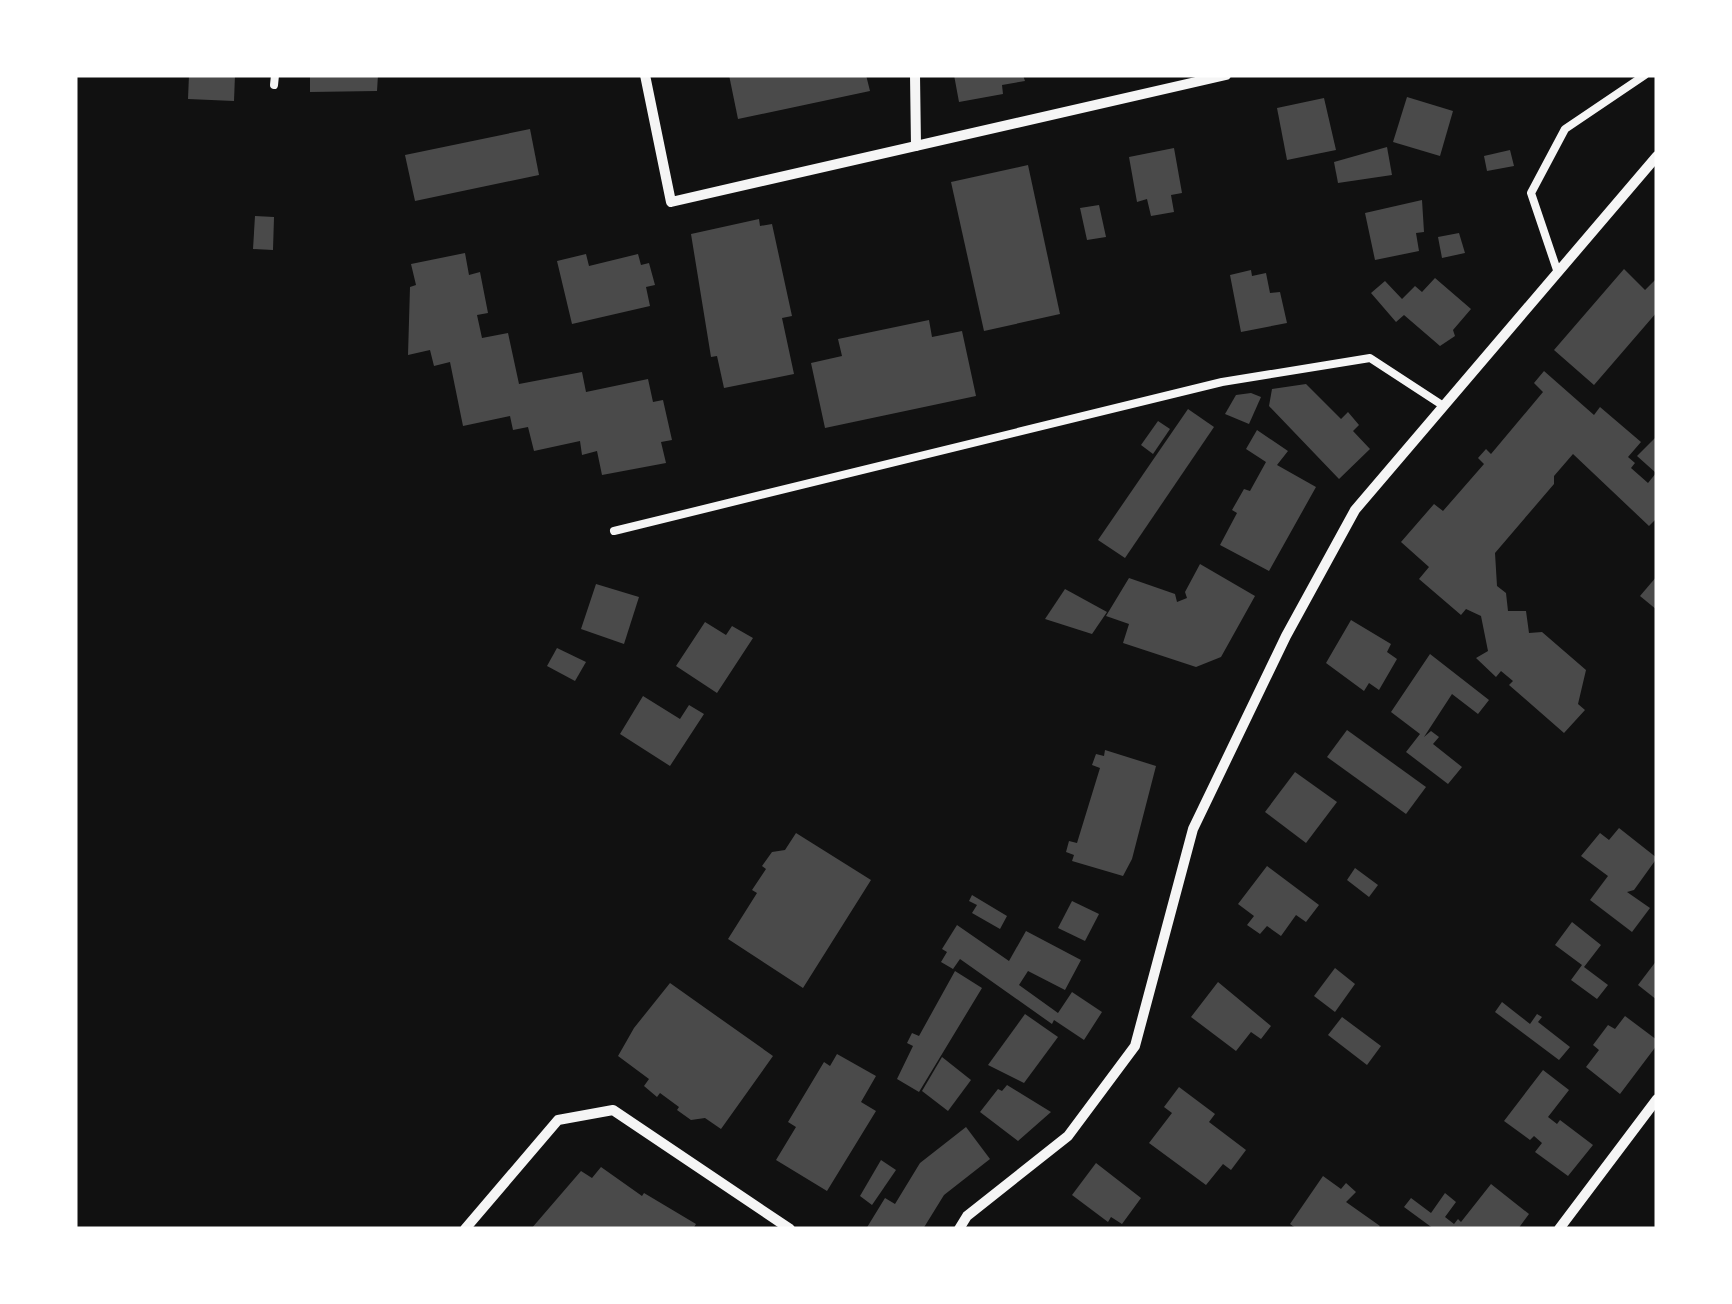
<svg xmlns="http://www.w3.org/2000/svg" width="1732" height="1304" viewBox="0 0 1732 1304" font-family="'Sofia Sans Condensed',sans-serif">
<rect width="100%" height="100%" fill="#111"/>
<!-- building -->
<g fill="#4a4a4a">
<path d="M189 75H235L234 101 188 99Z"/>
<path d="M378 75 377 91 310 92V77Z"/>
<path d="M729 75H866L870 91 738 119Z"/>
<path d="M954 75H1023L1025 81 1002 85 1003 94 959 102Z"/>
<path d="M1407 97 1453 111 1440 156 1393 142Z"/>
<path d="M1324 98 1336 150 1287 160 1277 108Z"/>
<path d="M530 129 539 175 415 201 405 155Z"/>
<path d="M1387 147 1392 175 1338 183 1334 162Z"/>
<path d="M1174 148 1182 193 1171 195 1174 212 1151 216 1147 199 1137 202 1129 157Z"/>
<path d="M1510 150 1514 166 1487 171 1484 156Z"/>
<path d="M1028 165 1060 314 984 331 951 182Z"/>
<path d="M1422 200 1424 232 1416 233 1419 251 1375 260 1365 213Z"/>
<path d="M1099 205 1106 237 1087 240 1080 208Z"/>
<path d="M255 216 274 217 273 250 253 249Z"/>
<path d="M759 219 760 226 772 224 792 316 782 318 794 374 724 388 717 356 711 357 691 234Z"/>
<path d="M1459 233 1465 253 1442 258 1438 237Z"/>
<path d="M465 253 469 275 480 272 488 313 477 315 482 338 508 333 519 384 582 372 586 392 648 379 653 402 663 400 672 440 661 442 666 463 602 475 597 451 582 455 580 441 534 451 528 427 513 430 510 416 463 426 450 362 434 366 430 350 408 355 410 287 416 285 411 264Z"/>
<path d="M586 254 589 266 638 254 641 265 649 263 655 285 646 287 650 306 572 324 557 261Z"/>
<path d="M1624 269 1645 290 1657 278V312L1594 385 1554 350Z"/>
<path d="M1251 270 1252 276 1266 273 1270 293 1280 292 1287 323 1241 332 1230 275Z"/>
<path d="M1435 278 1471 309 1453 330 1455 336 1440 346 1404 315 1396 322 1371 293 1385 281 1402 299 1415 286 1422 292Z"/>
<path d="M929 320 932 337 962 331 976 396 825 428 811 363 842 356 838 339Z"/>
<path d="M1544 371 1594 415 1600 407 1641 442 1628 457 1635 463 1631 468 1648 483 1656 473 1637 456 1657 436V518L1649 526 1573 454 1554 476V484L1495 553 1497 586 1506 593 1508 611H1526L1529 633 1542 632 1586 670 1578 704 1585 710 1564 733 1509 685 1513 681 1501 671 1496 677 1476 658 1488 651 1481 616 1466 609 1461 615 1419 579 1429 567 1401 542 1434 504 1443 511 1484 464 1478 458 1486 449 1491 454 1543 392 1534 383Z"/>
<path d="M1306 384 1341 419 1348 412 1359 425 1353 431 1370 449 1339 479 1269 406 1272 389Z"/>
<path d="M1251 393 1261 397 1249 424 1225 414 1236 395Z"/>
<path d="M1188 409 1214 427 1125 558 1098 540Z"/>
<path d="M1158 421 1170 429 1153 454 1141 445Z"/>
<path d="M1257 430 1288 451 1277 465 1316 487 1269 571 1220 545 1237 513 1232 510 1244 489 1250 491 1266 462 1246 449Z"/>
<path d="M1200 564 1255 596 1221 657 1196 667 1123 643 1129 624 1106 616 1129 578 1175 594 1177 602 1187 598 1185 592Z"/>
<path d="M1657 576V610L1640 596Z"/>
<path d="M596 584 639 597 624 644 581 629Z"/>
<path d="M1065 589 1107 612 1092 634 1045 619Z"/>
<path d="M1351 620 1391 644 1387 652 1397 659 1379 690 1369 683 1364 691 1326 663Z"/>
<path d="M705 622 726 635 732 626 753 638 717 693 676 666Z"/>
<path d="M557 648 586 662 575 681 547 666Z"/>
<path d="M1430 654 1489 700 1478 714 1452 694 1424 737 1431 731 1439 737 1433 744 1462 767 1448 784 1406 752 1420 734 1391 712Z"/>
<path d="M643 696 680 719 689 705 704 714 670 766 620 734Z"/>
<path d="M1347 730 1426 787 1406 814 1327 757Z"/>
<path d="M1105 750 1156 766 1132 859 1123 876 1072 861 1074 855 1066 852 1069 841 1077 843 1100 768 1092 765 1096 754 1104 756Z"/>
<path d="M1295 772 1337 802 1306 843 1265 812Z"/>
<path d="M1619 828 1657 858 1634 890 1627 892 1650 908 1632 932 1590 900 1608 876 1581 856 1600 833 1609 840Z"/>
<path d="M796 833 871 880 803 988 728 939 757 893 752 890 766 869 762 866 772 852 785 850Z"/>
<path d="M1267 866 1319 905 1306 922 1296 915 1281 936 1267 926 1260 934 1247 925 1254 916 1238 904Z"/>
<path d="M1355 868 1378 885 1369 897 1347 880Z"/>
<path d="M972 895 1007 916 1000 929 972 913 977 905 969 901Z"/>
<path d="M1072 901 1099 914 1085 941 1058 928Z"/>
<path d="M1572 922 1601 945 1584 967 1608 985 1597 999 1571 980 1582 965 1555 945Z"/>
<path d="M957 925 1009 961 1026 931 1081 960 1065 990 1028 971 1019 985 1058 1013 1072 992 1102 1012 1084 1040 1054 1020 1052 1024 960 959 953 969 941 962 947 952 942 949Z"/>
<path d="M1657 960V1000L1638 985Z"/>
<path d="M1335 968 1355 984 1335 1012 1314 996Z"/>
<path d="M955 971 982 988 919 1092 897 1079 913 1046 907 1043 912 1033 919 1036Z"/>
<path d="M1218 982 1271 1026 1261 1039 1251 1032 1236 1051 1191 1017Z"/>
<path d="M670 983 773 1056 721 1129 705 1118 691 1120 677 1110 679 1107 660 1093 657 1097 644 1086 649 1079 618 1056 634 1028Z"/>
<path d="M1502 1002 1530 1024 1537 1014 1542 1017 1538 1022 1570 1047 1559 1060 1495 1012Z"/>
<path d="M1025 1014 1058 1037 1024 1083 988 1065Z"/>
<path d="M1625 1016 1657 1040V1045L1620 1094 1586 1067 1599 1050 1593 1045 1608 1025 1615 1029Z"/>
<path d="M1342 1017 1381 1046 1367 1065 1328 1035Z"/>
<path d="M837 1054 876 1076 861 1102 876 1111 827 1191 776 1160 796 1127 788 1122 824 1062 830 1066Z"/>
<path d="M942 1057 971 1080 948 1111 922 1091Z"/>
<path d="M1543 1070 1569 1090 1548 1117 1557 1124 1560 1120 1593 1145 1568 1176 1535 1152 1542 1143 1534 1136 1530 1140 1504 1121Z"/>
<path d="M1007 1085 1051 1112 1018 1141 980 1112 998 1089 1002 1091Z"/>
<path d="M1179 1087 1215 1114 1209 1122 1246 1150 1231 1170 1223 1164 1206 1185 1149 1143 1172 1113 1164 1107Z"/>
<path d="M966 1127 990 1159 944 1195 923 1229H866L885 1198 895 1204 920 1163Z"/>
<path d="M881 1160 896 1170 872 1205 860 1196Z"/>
<path d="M1096 1163 1141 1198 1122 1224 1111 1217 1108 1222 1072 1195Z"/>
<path d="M601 1167 642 1196 644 1193 696 1224 693 1229H531L581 1171 592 1178Z"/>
<path d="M1323 1176 1341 1189 1346 1183 1356 1192 1346 1202 1380 1226 1377 1229H1297L1290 1224Z"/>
<path d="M1491 1184 1529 1214 1518 1229H1434L1404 1207 1411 1198 1431 1213 1445 1193 1456 1202 1445 1217 1454 1224 1458 1219 1461 1222Z"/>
</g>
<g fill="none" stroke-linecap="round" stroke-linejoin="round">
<!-- service -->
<g stroke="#f5f5f5" stroke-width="8">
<path d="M274 85 275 75"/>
<path d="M1557 270 1531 193 1565 129 1645 75"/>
<path d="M614 531 1222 382 1370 358 1442 405"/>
</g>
<!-- minor -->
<g stroke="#f5f5f5" stroke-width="10">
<path d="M645 75 671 202 1226 75"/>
<path d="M915 75 916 146"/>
<path d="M465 1229 558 1120 613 1110 790 1229"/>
<path d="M959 1229 967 1216 1068 1136 1135 1046 1193 829 1286 636 1355 510 1657 156"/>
<path d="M1559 1229 1657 1099"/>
</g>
</g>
<!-- border -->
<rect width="1732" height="1304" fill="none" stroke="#ffffff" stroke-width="155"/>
</svg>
